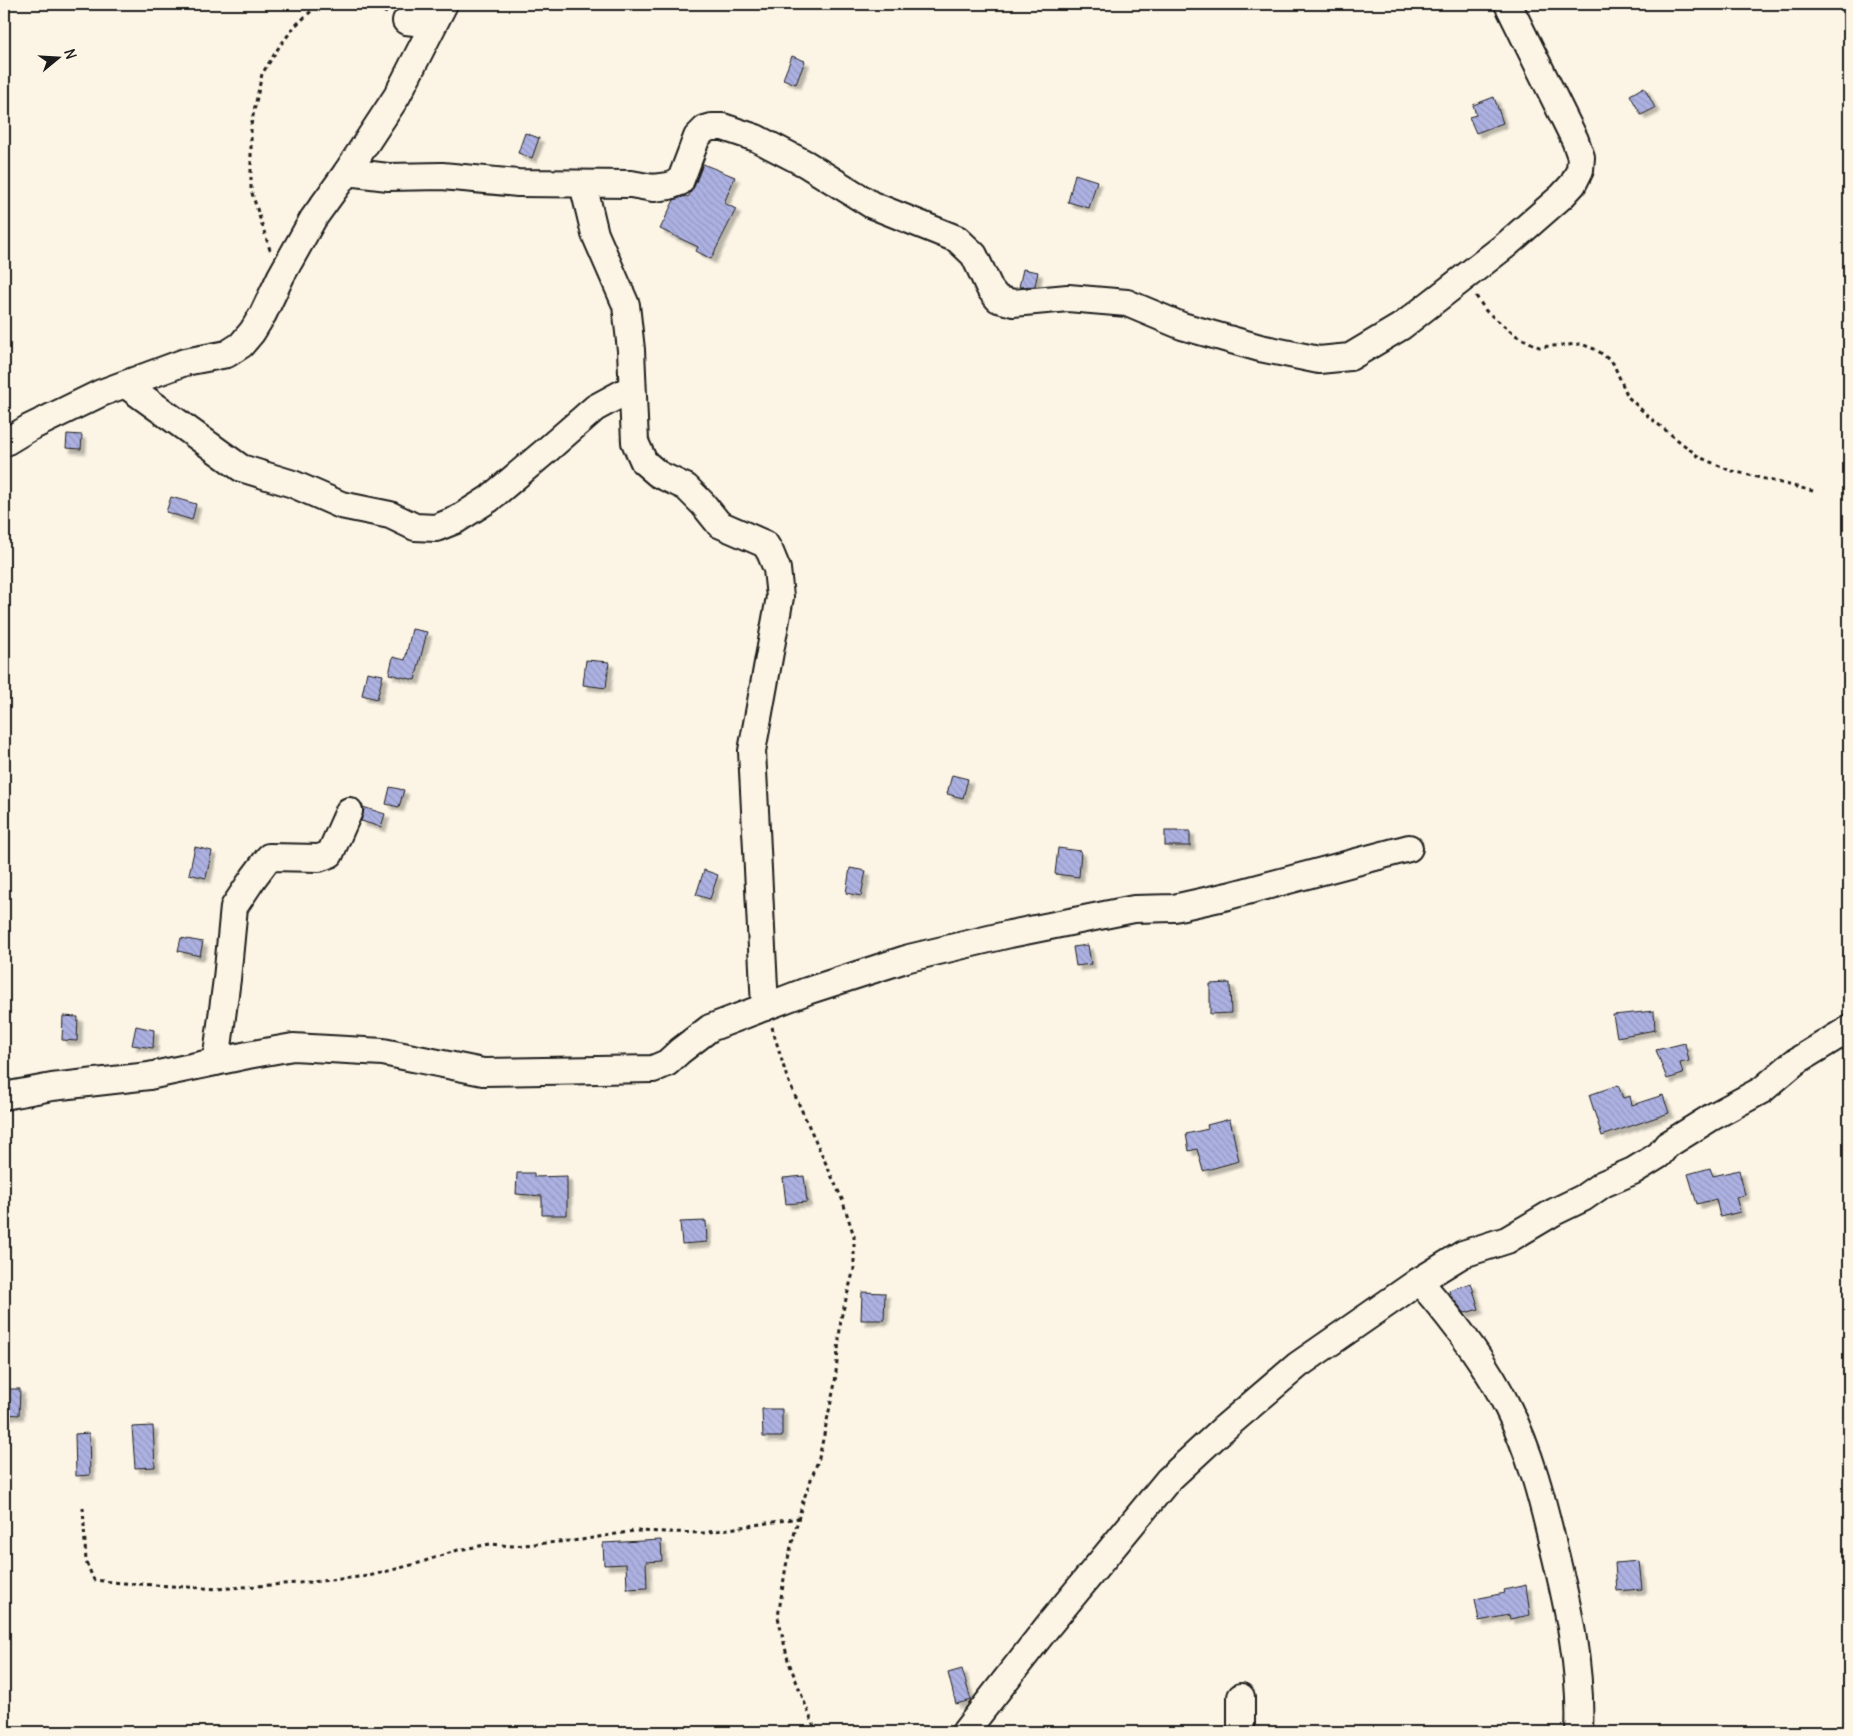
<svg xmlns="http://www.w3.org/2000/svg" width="1853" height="1736" viewBox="0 0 1853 1736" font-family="Delius,sans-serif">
<defs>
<pattern id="building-back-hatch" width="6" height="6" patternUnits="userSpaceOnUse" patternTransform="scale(1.25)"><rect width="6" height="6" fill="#adb1e2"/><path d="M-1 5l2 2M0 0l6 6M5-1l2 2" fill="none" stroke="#9498c1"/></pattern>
<filter id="shadow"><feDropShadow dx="4.5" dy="4.5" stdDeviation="1" flood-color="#0004"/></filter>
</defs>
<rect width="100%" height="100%" fill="#fcf5e5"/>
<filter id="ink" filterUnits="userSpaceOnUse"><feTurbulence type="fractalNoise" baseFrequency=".02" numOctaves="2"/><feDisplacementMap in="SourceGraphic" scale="10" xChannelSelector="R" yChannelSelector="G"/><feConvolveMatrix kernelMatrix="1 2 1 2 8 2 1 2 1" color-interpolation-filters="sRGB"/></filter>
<g filter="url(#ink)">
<!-- building -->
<g fill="url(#building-back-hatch)" stroke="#1c1c1c" filter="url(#shadow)">
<path d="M792 56 805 61 796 84 783 79Z"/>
<path d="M1644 87 1655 108 1641 115 1630 95Z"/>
<path d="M1494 97 1503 123 1476 133 1469 117 1476 115 1473 105Z"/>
<path d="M525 133 539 138 532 158 518 153Z"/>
<path d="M703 164 735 177 724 203 736 209 711 259 696 251 698 247 660 229 674 200 686 196 688 197 694 187Z"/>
<path d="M1075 174 1097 181 1089 208 1068 202Z"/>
<path d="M1023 269 1038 272 1035 286 1019 287Z"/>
<path d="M67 434 82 435 81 449 66 448Z"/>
<path d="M171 497 196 504 192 520 166 512Z"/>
<path d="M412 629 427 632 415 680 389 674 393 657 405 660Z"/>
<path d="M586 660 609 662 606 688 583 685Z"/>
<path d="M367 672 383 675 377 699 362 695Z"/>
<path d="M952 775 968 779 963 798 947 794Z"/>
<path d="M390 787 404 790 399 807 386 804Z"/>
<path d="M363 807 385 814 381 827 361 821 364 810Z"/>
<rect x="1165" y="831" width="25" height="15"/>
<path d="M195 847 212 851 206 878 189 874Z"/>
<path d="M1058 848 1081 851 1079 877 1055 874Z"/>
<path d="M850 868 866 871 861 896 846 893Z"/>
<path d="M704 870 718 875 710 899 696 895Z"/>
<path d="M181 938 203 942 200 956 178 951Z"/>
<path d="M1088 945 1091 964 1076 966 1073 947Z"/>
<path d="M1230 983 1231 1013 1210 1014V984Z"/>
<path d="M1654 1011 1655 1030 1617 1037 1613 1015Z"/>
<path d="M63 1016 78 1017 77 1041 62 1040Z"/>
<path d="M136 1026 154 1030 153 1048 132 1045Z"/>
<path d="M1685 1043 1689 1061 1680 1063 1683 1074 1667 1079 1656 1050Z"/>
<path d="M1618 1085 1623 1098 1630 1096 1632 1105 1663 1095 1669 1113 1602 1136 1589 1095Z"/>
<path d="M1230 1119 1239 1161 1203 1171 1197 1149 1189 1151 1186 1134 1208 1129 1207 1125Z"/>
<path d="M1710 1168 1713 1176 1739 1170 1745 1195 1736 1197 1740 1212 1720 1217 1716 1199 1697 1204 1688 1174Z"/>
<path d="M517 1173H534V1177L567 1176V1215H542V1196L516 1194Z"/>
<path d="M804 1176 807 1202 786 1204 783 1178Z"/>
<path d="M706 1221 707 1242 682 1244 680 1222Z"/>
<path d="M1471 1283 1479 1309 1465 1313 1450 1295 1449 1290Z"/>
<path d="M862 1292 885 1293 884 1320H861Z"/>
<path d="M4 1389H20L19 1415 4 1414Z"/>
<path d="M762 1409H782V1437H763Z"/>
<path d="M153 1426 155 1467 135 1468 132 1427Z"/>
<path d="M89 1433 90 1475 76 1476 75 1434Z"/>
<path d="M661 1540 662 1561 646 1562 647 1588 627 1589 626 1564 604 1565 603 1543Z"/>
<path d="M1639 1561 1642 1589 1617 1591 1615 1563Z"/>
<path d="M1526 1585 1530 1615 1510 1619 1509 1615 1479 1621 1475 1599 1505 1593 1504 1590Z"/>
<path d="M962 1669 971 1700 956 1704 948 1673Z"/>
</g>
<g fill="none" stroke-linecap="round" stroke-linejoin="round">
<!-- minor casing -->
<g stroke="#1c1c1c" stroke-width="30">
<g id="minor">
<path d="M406 21 433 24"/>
<path d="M347 172 388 177 442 176 518 183 631 184 653 188 669 186 680 182 697 137 705 129 712 127H723L756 138 806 164 872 205 957 239 974 255 990 289 998 299 1013 303 1068 298 1127 303 1182 326 1260 348 1319 360 1350 357 1402 326 1506 245 1562 196 1573 184 1580 170 1581 157 1575 140 1508 4"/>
<path d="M583 184 595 234 626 305 631 350 635 442 644 462 658 474 686 487 703 504 719 524 765 544 770 552 777 569 780 597 752 751 765 1007"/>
<path d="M126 385 241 468 293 484 341 505 390 515 415 527 436 528 456 520 489 499 547 450 595 408 632 388"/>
<path d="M4 443 29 428 101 393 185 362 227 354 241 345 252 332 263 314 281 276 313 219 347 172 397 96 444 4"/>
<path d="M216 1062 227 979 234 907 254 877 269 857 319 858 330 854 349 811"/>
<path d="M4 1096 52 1087 149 1076 248 1055 293 1047 383 1052 483 1072 653 1069 667 1063 680 1051 710 1028 807 991 909 958 1010 934 1134 909 1174 908 1228 896 1409 848"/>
<path d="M1419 1281C1452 1319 1486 1362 1508 1408 1530 1452 1542 1498 1553 1545 1568 1606 1582 1669 1579 1732"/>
<path d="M965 1732 1048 1626 1168 1480 1222 1430 1298 1365 1419 1281 1463 1254 1507 1240 1554 1212 1583 1198 1603 1184 1633 1171 1659 1155 1667 1145 1712 1117 1762 1090 1795 1062 1849 1029"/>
<path d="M1241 1732V1697"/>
</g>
</g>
<!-- path -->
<g stroke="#1c1c1c" stroke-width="3" stroke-dasharray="4 4" stroke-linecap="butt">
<path d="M369 4 387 13"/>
<path d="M270 250 251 190V125L262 74 279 47 295 26 319 4"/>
<path d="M1476 296 1486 311 1515 335 1539 347 1581 344 1597 350 1613 363 1628 397 1649 417 1699 457 1729 470 1813 491"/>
<path d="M772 1027 787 1078 842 1199 854 1236V1269L841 1318 835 1383 819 1458 803 1501 786 1566 778 1617 788 1660 816 1732"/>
<path d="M83 1507 86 1562 94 1580 122 1583 217 1589 311 1582 369 1576 419 1563 458 1550 490 1544 512 1546 581 1540 634 1531 703 1533 799 1518"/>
</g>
<!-- minor -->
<use href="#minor" stroke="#fcf5e5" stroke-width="26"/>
</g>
</g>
<!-- margin -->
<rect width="1853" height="1736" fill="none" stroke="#fcf5e5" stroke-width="20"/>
<rect x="10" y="10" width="1833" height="1716" fill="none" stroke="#1c1c1c" stroke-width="2" filter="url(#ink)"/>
<!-- north arrow -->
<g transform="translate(58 58) rotate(72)" stroke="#fcf5e5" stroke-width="4" paint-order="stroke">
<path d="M0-4L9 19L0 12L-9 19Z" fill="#1c1c1c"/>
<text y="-8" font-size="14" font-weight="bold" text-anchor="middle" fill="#1c1c1c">N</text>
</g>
</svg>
